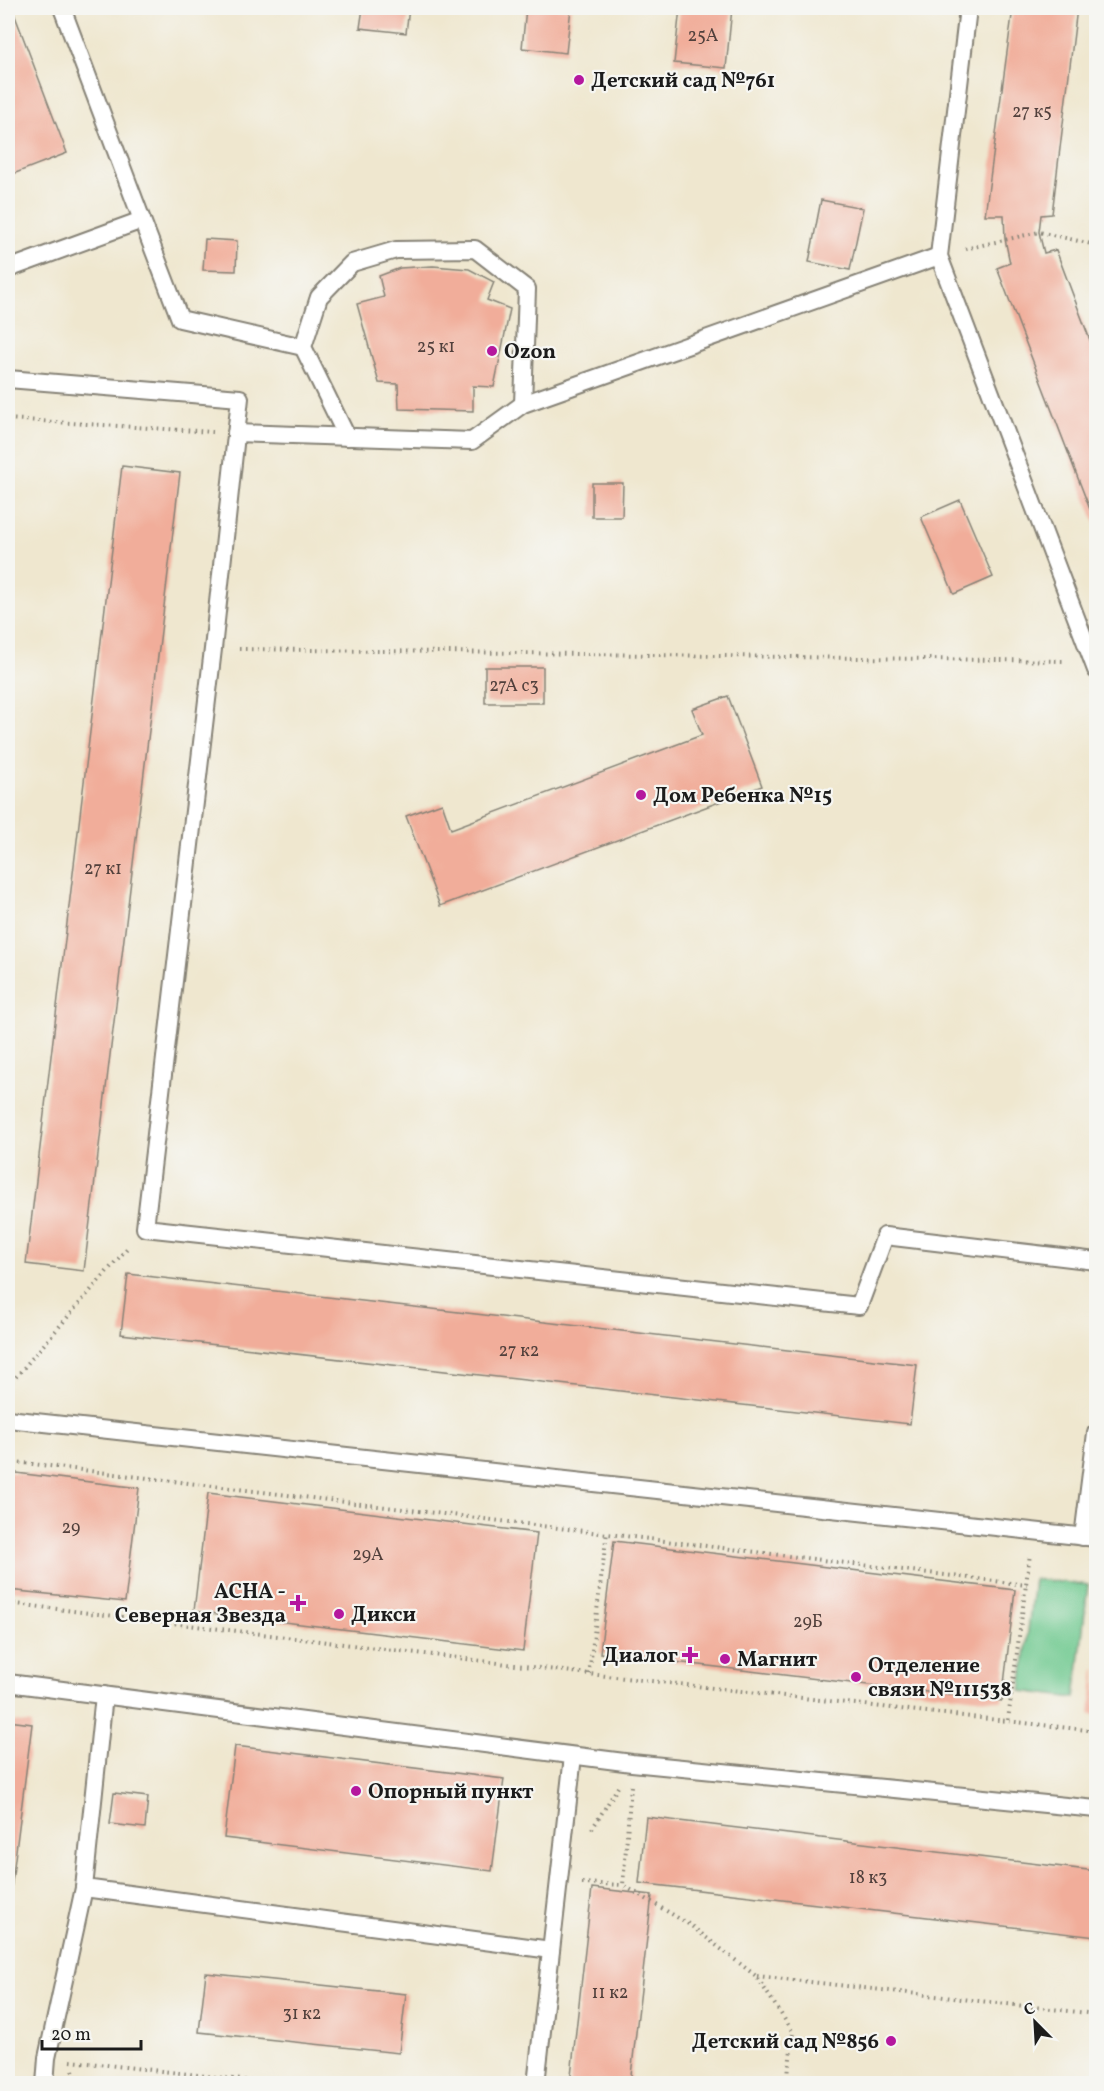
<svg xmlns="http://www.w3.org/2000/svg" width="1104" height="2091" viewBox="0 0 1104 2091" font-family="Vollkorn,serif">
<rect width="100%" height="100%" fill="#f6f6f2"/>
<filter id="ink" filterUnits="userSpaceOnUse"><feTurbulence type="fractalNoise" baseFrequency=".0167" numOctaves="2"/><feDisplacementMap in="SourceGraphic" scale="12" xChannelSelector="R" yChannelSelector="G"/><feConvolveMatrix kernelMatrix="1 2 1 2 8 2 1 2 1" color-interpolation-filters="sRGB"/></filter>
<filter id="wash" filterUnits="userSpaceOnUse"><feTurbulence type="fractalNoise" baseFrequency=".008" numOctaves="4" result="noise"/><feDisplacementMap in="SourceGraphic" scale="24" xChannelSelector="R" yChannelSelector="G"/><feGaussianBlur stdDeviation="1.35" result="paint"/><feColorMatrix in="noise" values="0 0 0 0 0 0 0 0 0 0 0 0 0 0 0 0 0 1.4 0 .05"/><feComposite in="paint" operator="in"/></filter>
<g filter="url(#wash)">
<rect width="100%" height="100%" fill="#efe7cf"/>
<!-- green -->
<path fill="#70c990" stroke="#467256" stroke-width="1.5" d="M1034 1579 1088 1585 1075 1698 1021 1691Z"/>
<g id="blocks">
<!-- building -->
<g fill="#f1ad9a">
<path d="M8 8H12L67 153 8 176Z"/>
<path d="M363 8H409L406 33 360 28Z"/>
<path d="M526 8H571L566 53 522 48Z"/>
<path d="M680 8H732L726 68 674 63Z"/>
<path d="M1013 8H1077L1052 214 1041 215 1039 232 1044 253 1056 250 1096 356V525L997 268 1010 263 1005 239 1004 215H985Z"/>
<path d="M821 200 863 208 850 270 809 262Z"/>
<path d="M205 239 237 241 236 271 203 270Z"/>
<path d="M433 266 469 269 494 282 487 300 510 309 494 387 473 386V411L399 409 398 384 379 383 357 304 384 297 379 276 400 268Z"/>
<path d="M122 466 180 473 84 1271 26 1264Z"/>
<path d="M592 483H623L622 517H592Z"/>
<path d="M960 500 993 577 954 594 921 517Z"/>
<rect x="485" y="667" width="58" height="36"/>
<path d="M728 696 762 786 440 906 406 816 442 803 451 829 702 735 692 709Z"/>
<path d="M128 1274 917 1365 910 1424 121 1334Z"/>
<path d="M8 1472 139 1488 125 1602 8 1590Z"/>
<path d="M208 1493 537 1533 523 1651 194 1611Z"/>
<path d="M614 1541 1015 1590 1002 1701 600 1653Z"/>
<path d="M1095 1667H1096V1715L1090 1714Z"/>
<path d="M8 1721 32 1724 9 1906H8Z"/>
<path d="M235 1746 504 1779 492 1871 224 1838Z"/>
<path d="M114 1793 148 1797 145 1828 110 1824Z"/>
<path d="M646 1817 1096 1871V1937L639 1883Z"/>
<path d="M592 1888 652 1895 630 2084H570Z"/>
<path d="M206 1973 406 1994 399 2053 199 2032Z"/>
</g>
</g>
</g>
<g filter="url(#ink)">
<use href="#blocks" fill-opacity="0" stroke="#868276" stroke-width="1.5"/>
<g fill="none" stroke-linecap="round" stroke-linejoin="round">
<!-- lane casing -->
<g stroke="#868276" stroke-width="20">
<g id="lane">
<path d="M62 8 142 220"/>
<path d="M968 8 939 256 1096 670"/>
<path d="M8 269 142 220 180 319 303 347"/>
<path d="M8 379 240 398 213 649 145 1228 859 1306 885 1236 1096 1261"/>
<path d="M236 433 472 441 523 404 939 256"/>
<path d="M347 437 303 347 319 297 352 263 396 250 475 249 527 289 523 404"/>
<path d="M8 1419 1096 1538"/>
<path d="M1083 1537 1096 1433"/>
<path d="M8 1683 632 1763 1096 1809"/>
<path d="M84 1888 551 1950"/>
<path d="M45 2084 47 2058 84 1888 104 1695"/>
<path d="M536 2084 573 1756"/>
</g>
</g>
<!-- path -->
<g stroke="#868276" stroke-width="4" stroke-dasharray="1.5 4.5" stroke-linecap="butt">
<path d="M965 249 1039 232 1096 245"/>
<path d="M8 419 213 432"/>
<path d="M239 649 1065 661"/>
<path d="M8 1386 129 1246"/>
<path d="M8 1461 1027 1585"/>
<path d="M8 1603 589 1674 1096 1731"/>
<path d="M589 1674 607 1532"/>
<path d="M1008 1720 1030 1554"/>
<path d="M631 1786 623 1885 690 1925 756 1976 793 2032 787 2084"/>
<path d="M592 1829 618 1787"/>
<path d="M582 1883 622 1885"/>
<path d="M757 1976 1096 2014"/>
<path d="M71 2061 279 2084"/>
<path d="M73 2070 77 2084"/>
</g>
<!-- lane -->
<use href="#lane" stroke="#fff" stroke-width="16"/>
</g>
</g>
<!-- markers -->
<g fill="#b5179e" stroke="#f6f6f2" stroke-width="2">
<circle cx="579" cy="80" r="6"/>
<circle cx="492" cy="351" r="6"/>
<circle cx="641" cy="795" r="6"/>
<path d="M295 1594h6v6h6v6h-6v6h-6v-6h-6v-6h6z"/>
<circle cx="339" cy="1614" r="6"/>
<path d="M687 1646h6v6h6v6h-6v6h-6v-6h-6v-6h6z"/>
<circle cx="725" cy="1659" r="6"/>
<circle cx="856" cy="1677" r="6"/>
<circle cx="356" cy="1791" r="6"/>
<circle cx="891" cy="2041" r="6"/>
</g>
<g text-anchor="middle" stroke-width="4.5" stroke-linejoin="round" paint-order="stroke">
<!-- number labels -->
<g font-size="18" fill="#51403c">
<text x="703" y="41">25А</text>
<text x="1032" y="117">27 к5</text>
<text x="436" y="352">25 к1</text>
<text x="514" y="691">27А с3</text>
<text x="103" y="874">27 к1</text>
<text x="519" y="1356">27 к2</text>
<text x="71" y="1533">29</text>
<text x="368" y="1560">29А</text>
<text x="808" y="1627">29Б</text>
<text x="868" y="1883">18 к3</text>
<text x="610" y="1998">11 к2</text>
<text x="302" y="2019">31 к2</text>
</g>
<!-- poi labels -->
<g font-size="21" font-weight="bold" fill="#1c1c1c" stroke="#f6f6f2" text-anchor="start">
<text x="591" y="87">Детский сад №761</text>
<text x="504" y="358">Ozon</text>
<text x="653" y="802">Дом Ребенка №15</text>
<text x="286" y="1598" text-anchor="end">АСНА -<tspan x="286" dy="24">Северная Звезда</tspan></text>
<text x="351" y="1621">Дикси</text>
<text x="678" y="1662" text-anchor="end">Диалог</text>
<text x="737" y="1666">Магнит</text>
<text x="868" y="1672">Отделение<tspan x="868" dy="24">связи №111538</tspan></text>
<text x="368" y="1798">Опорный пункт</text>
<text x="879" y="2048" text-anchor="end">Детский сад №856</text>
</g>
</g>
<!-- margin -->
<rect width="1104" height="2091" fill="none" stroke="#f6f6f2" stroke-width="30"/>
<!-- north arrow -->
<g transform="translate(1035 2022) rotate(336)" stroke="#f6f6f2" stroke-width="4.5" paint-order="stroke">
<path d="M0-4.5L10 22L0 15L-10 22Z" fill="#1c1c1c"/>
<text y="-9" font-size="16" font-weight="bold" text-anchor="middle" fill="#1c1c1c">С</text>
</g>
<!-- scale -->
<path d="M42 2040v9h99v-9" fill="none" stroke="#1c1c1c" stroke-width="3"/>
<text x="51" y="2040" font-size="18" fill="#1c1c1c" stroke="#f6f6f2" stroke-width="4.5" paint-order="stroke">20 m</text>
</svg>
